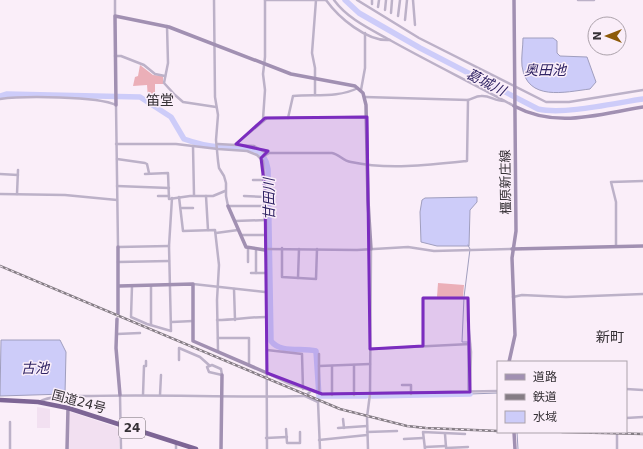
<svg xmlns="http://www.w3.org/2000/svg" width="643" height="449" viewBox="0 0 643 449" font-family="'DejaVu Sans','Noto Sans JP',sans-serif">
<rect width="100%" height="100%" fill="#faeef9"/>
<!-- built -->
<g fill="#f2e0f1">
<path d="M37 407 50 409V428H37Z"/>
<path d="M71 412 116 427 119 432V449H68L69 413Z"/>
</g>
<!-- green -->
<g fill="#ebafb8">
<path d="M140 65 153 75 163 76V84H155V97L148 98 147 85 133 86 135 77 138 76Z"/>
<path d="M438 283 464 285 463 297H437Z"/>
</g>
<!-- water -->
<g fill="#cdccf9" stroke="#a09ebe">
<path d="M523 38H553L557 41V53L560 56 587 57 596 82 590 89C565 92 527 102 522 66 521 57 523 47 523 38Z"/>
<path d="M477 197V202L470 210 469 246H437L421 242 420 212 422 200 425 198Z"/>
<path d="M60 340 66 352 65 394 0 396 1 340Z"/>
</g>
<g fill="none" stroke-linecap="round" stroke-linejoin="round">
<!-- stream -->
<g stroke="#a09ebe" stroke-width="1">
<path d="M468 390V342H462L464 297 470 249 468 245"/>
<path d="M470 394 498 393"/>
<path d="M319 396V402"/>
<path d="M517 432 518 449"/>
</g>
<!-- river -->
<g stroke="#cdccf9" stroke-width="5.5">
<path d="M345 0 359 13 420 48 538 109C564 115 615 103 643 99"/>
<path d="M0 96 7 94 140 97 171 117 184 139C195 143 208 146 220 147 241 149 264 142 268 169L271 341C281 354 302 347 316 351L319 396H366"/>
<path d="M372 396 470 394"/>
</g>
<!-- street -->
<g stroke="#bcb1c8" stroke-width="2.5">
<path d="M115 0V16"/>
<path d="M214 0 215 97 218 115 216 140 218 161 219 168 224 176 226 183V196L228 206H266"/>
<path d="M265 0H326"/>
<path d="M326 0C338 17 367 42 390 40"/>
<path d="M334 0C347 18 368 28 388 39 429 62 472 83 514 106"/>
<path d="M357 0 419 38 546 102H569L643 90"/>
<path d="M413 0 415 25"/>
<path d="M578 0H594"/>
<path d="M372 4V0"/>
<path d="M378 7 379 0"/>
<path d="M385 10 386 0"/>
<path d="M391 13 392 0"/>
<path d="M398 16 400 0"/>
<path d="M405 20 407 0"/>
<path d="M167 26 168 63 164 83 175 95 183 102 216 107"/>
<path d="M115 56H121L144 65 155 74 165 76"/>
<path d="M361 90 365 68V33"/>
<path d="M315 95V68L312 53 316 0"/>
<path d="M365 97 468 100C472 99 476 96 481 96 489 95 495 101 504 101"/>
<path d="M0 99C22 96 98 96 116 105L118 247 169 246"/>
<path d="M288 118 293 96C315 94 338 98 358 88"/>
<path d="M263 119 265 90 263 74 265 57V0"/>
<path d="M116 144H176L218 149 247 151 257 155 263 161 266 204 267 449"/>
<path d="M218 144 254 146 266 153"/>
<path d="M236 144 267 118 367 117"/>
<path d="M193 146 194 195"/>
<path d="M261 158 269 153H332C339 154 343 161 351 162 387 170 430 165 467 161L468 100"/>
<path d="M117 159 145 163 147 164 149 173"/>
<path d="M0 174 18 175"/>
<path d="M145 174 168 173 169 199 190 196H213L225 191"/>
<path d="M253 180H265"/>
<path d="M117 186 169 188"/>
<path d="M0 194 65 195 117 200"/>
<path d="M17 194 18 170"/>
<path d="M158 196H169"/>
<path d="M206 196 208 230"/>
<path d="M244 196 265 197"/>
<path d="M179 197 183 231 215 230 219 265 217 300 218 351"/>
<path d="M182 208H193"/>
<path d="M235 221 266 220"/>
<path d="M216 233 238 230"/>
<path d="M242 235H265"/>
<path d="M616 246V202L611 182 643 181"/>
<path d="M248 248V262"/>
<path d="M282 248V277L316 279 317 249"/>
<path d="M256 249V273"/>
<path d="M265 249 357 250 408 247 434 251 512 249"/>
<path d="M118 262 169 261"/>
<path d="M251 273H265"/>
<path d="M298 278 299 249"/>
<path d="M193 284 265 292"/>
<path d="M132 286 131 317 147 324 171 331 169 246 172 198"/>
<path d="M234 289 235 320"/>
<path d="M513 297 522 295 566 297 643 294"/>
<path d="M217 320C234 320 249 317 266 317"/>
<path d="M172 322 193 321"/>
<path d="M151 325V286"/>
<path d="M117 334 140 333"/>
<path d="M218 338H249V365"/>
<path d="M423 346V298H468V321L471 352 470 392"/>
<path d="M370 349 470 344"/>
<path d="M267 350 302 354 303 389"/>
<path d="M319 354V394"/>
<path d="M179 360V348L200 357 209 365"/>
<path d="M212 365 221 369 222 375 209 372 207 367Z"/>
<path d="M354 365V395"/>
<path d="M319 366 370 364"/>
<path d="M332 366V395"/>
<path d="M267 373 290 384 322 394 498 391"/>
<path d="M402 385H411V394"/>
<path d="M626 389 643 390"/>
<path d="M120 395 121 449"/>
<path d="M143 395 144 366H146V361"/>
<path d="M160 395 161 375"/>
<path d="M305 396 318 402 320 449"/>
<path d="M39 402C49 395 78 396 91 396 162 394 233 398 305 396L310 392"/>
<path d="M626 418 643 417"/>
<path d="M343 419 344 428"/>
<path d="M338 428 367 426"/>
<path d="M286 429 287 443H300V432"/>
<path d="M367 432 397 431"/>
<path d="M617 432V449"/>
<path d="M445 434 446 447"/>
<path d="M266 438 287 437"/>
<path d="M404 439 423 438"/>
<path d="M319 440 367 435"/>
<path d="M425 447 446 446"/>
<path d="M446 448 468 447"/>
<path d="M10 449V422"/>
<path d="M176 449V443"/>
<path d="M368 449 367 417 370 394 371 249"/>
<path d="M425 449 423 432 465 434"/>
</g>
<!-- secondary -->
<g stroke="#a190b2" stroke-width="3.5">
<path d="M116 105 115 16 169 27 291 74 355 86 363 93 366 105 368 201 371 249"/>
<path d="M514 106C557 129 598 114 643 107"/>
<path d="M228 206 246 247 265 250"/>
<path d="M512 249 643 246"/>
<path d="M119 286 193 284V341L267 373"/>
<path d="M118 314V247"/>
<path d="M117 319 116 348 120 395"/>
<path d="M509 362 515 335 512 258 516 231 514 0"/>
<path d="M514 432 515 449"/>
<path d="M67 449 68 408"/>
<path d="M221 449 222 375"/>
</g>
<!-- highway -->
<path stroke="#7d6595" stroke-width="4.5" d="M0 400 38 402 68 408 196 449"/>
<!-- rail casing -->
<g stroke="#857d85" stroke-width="2.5">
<g id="rail">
<path d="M0 266 340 409 407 426 426 428 498 431"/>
<path d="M562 432 643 434"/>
</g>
</g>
<!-- rail -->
<use href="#rail" stroke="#faeef9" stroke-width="1" stroke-dasharray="3" stroke-linecap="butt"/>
</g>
<!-- marked area -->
<path fill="#7b2cbf" fill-opacity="0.2" stroke="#7b2cbf" stroke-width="3" stroke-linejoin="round" d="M367 117 370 349 423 346V298H468L470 392 322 394 267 373 265 191 261 158 268 151 236 144 265 118Z"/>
<g text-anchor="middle" stroke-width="3" stroke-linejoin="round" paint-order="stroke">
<!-- shield labels -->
<rect fill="#faeef9" stroke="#716a70" stroke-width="1" x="119" y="418" width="26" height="20" rx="3"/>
<g font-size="12" font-weight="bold" fill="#363136">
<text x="132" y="432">24</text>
</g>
<!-- street labels -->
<g font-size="13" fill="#363136" stroke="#faeef9">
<text transform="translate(505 182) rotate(-91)" y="5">橿原新庄線</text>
<text transform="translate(79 401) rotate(15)" y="5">国道24号</text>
</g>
<!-- water labels -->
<g font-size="14" font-style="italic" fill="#302464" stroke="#faeef9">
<text x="545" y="75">奥田池</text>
<text transform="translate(486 82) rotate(27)" y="5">葛城川</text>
<text transform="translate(269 199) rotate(-91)" y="5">甘田川</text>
<text x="35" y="373">古池</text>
</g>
<!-- neighbourhood labels -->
<g font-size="14" fill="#363136" stroke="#faeef9">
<text x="160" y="105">笛堂</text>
<text x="610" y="342">新町</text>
</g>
</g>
<!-- legend -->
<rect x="497" y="361" width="130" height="72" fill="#faeef9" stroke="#aca2ab"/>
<rect x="505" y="374" width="20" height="6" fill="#a190b2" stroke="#aca2ab"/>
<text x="533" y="381" font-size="12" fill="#363136">道路</text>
<rect x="505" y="394" width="20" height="6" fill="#857d85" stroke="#aca2ab"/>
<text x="533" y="401" font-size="12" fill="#363136">鉄道</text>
<rect x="505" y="411" width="20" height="12" fill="#cdccf9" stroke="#aca2ab"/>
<text x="533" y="421" font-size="12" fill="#363136">水域</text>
<!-- north arrow -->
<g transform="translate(607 36) rotate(270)"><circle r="19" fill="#faeef9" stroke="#aca2ab"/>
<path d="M0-3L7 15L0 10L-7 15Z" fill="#8d5a08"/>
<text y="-6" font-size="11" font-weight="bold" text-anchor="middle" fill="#363136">N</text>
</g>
</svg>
